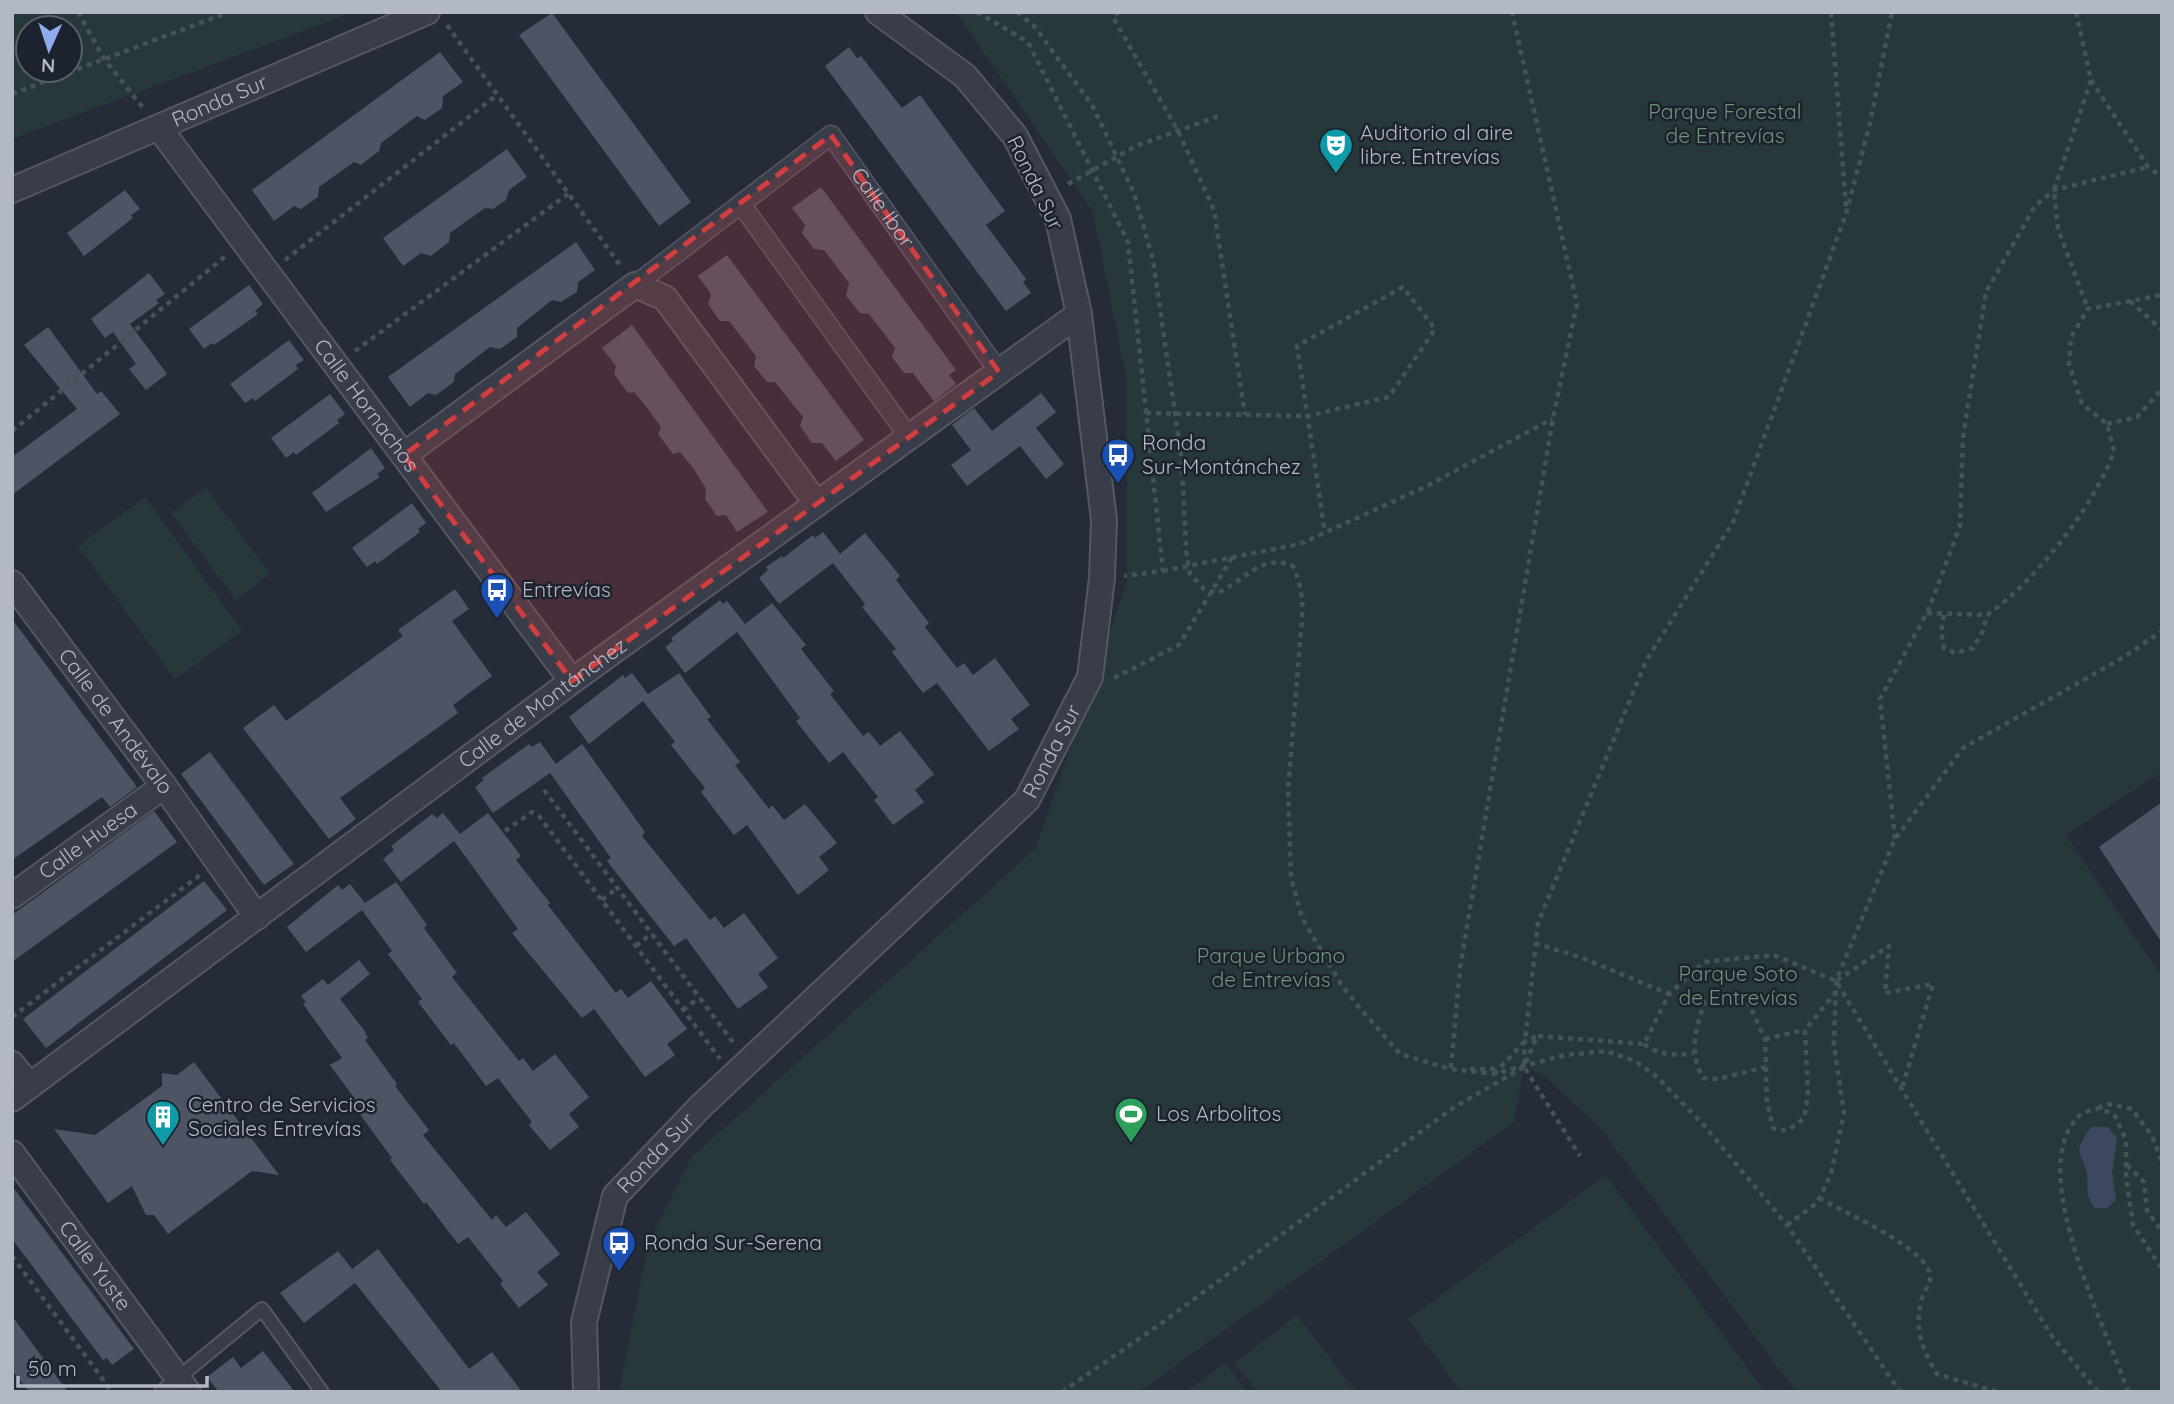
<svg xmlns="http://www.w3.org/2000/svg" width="2174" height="1404" viewBox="0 0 2174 1404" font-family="Quicksand,sans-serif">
<rect width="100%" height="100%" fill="#252b39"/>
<!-- green -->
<g fill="#27383b" fill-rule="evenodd">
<path d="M12 12H354L12 139ZM70 28V70H28V28Z"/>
<path d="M956 12H2162V772L2066 835 2162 977V1392H1796L1604 1133 1545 1076 1524 1067 1514 1122 1139 1392H619L648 1245 691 1158 1036 848 1127 581V382L1093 212Z"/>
<path d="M206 488 270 574 236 600 171 513Z"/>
<path d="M145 497 242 631 175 679 78 546Z"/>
<path d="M1606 1175 1765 1392H1461L1408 1319Z"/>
<path d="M1297 1315 1356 1392H1258L1235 1363Z"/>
<path d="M1225 1363 1247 1392H1186Z"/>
</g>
<!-- water -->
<path fill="#3c4860" d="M2091 1127H2108L2117 1138 2112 1173 2116 1200 2107 1208H2094C2084 1190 2089 1192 2087 1175 2083 1149 2070 1157 2091 1127Z"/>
<!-- building -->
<g fill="#4d5564">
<path d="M552 13 691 202 659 226 519 35Z"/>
<path d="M849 47 857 58 861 56 902 108 920 95 1005 211 986 225 1026 279 1023 282 1031 293 1006 311 825 66Z"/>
<path d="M440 52 463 82 443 96 442 108 425 120 417 116 381 143 379 151 361 165 354 162 319 187 318 197 301 209 294 206 274 221 252 190Z"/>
<path d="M507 149 527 177 509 190 506 200 493 209 485 208 450 233 449 242 431 256 421 253 403 266 383 238Z"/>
<path d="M821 187 956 370 949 375 956 384 934 401 913 373H904L892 357 895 348 869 314 860 313 846 296 849 283 824 250 814 249 802 233 805 225 792 208Z"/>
<path d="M125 190 140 209 131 215 133 218 84 256 67 233Z"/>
<path d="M576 242 595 270 578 282 577 292 561 302 552 300 517 328V337L500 349 490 347 455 374 454 382 436 395 428 393 410 407 388 377Z"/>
<path d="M727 255 864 440 836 461 822 443H812L800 426 803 417 775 382H767L754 366 756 356 729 321H720L708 304 711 294 698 276Z"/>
<path d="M149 273 165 294 156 300 159 303 130 324 167 374 146 390 129 369 136 364 113 332 105 338 91 319Z"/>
<path d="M249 285 263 304 255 311 258 314 214 345 212 343 204 349 189 329Z"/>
<path d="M632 325 768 512 737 532 726 515 717 516 705 499 706 489 694 469 680 452 673 454 658 434 661 427 648 409 634 392 628 393 614 374 616 366 602 348Z"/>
<path d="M48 327 97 394 101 391 120 414 12 495V457L77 409 24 345Z"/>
<path d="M289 340 304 360 296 365 298 369 255 401 253 398 245 403 230 384Z"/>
<path d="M1041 393 1056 412 1036 428 1064 464 1046 479 1020 446 967 486 951 465 971 450 952 425 974 408 992 431Z"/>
<path d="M330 394 345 414 337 420 339 423 296 455 294 452 286 458 271 438Z"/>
<path d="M371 448 385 468 377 474 380 477 326 512 312 493Z"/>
<path d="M412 503 426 523 418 529 420 532 377 564 375 561 367 567 352 548Z"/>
<path d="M823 532 840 554 865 533 900 576 896 580 929 623 925 627 957 668 964 663 973 675 995 658 1030 705 1011 719 1019 729 989 751 937 683 923 693 892 652 896 649 862 607 865 604 833 563 779 604 759 578 768 570 766 567 782 556 783 558 813 535 815 538Z"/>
<path d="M455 589 469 609 452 621 492 676 453 705 458 713 340 798 356 819 329 839 243 728 274 705 286 721 403 636 398 630Z"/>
<path d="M720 600 723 604 727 601 745 624 772 603 806 645 801 649 834 691 830 694 863 736 869 732 880 746 900 731 934 774 915 790 924 802 893 825 874 800 878 797 843 752 829 763 796 721 800 718 737 632 685 673 665 647 673 641 671 638Z"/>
<path d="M12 619 137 787 110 807 102 797 12 860Z"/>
<path d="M632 673 648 694 679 673 711 717 707 719 740 762 735 765 769 809 772 805 784 820 805 804 837 843 819 857 829 870 798 895 747 825 734 835 701 792 705 788 671 745 675 742 643 701 589 744 569 717 623 675 625 678Z"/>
<path d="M540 742 556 764 582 744 645 832 642 836 710 920 715 916 724 928 744 913 778 958 758 974 768 987 738 1009 686 938 674 946 607 861 611 858 550 773 493 813 475 787 484 780 482 778 529 744 532 747Z"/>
<path d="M210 752 294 864 264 885 181 774Z"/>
<path d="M2162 802V943L2099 847Z"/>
<path d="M154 811 177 842 12 962V915Z"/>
<path d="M443 813 460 834 488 813 521 856 516 860 550 903 548 905 616 993 621 989 628 998 651 981 687 1029 667 1044 675 1055 645 1077 594 1009 582 1018 512 933 518 929 454 841 401 882 383 859 394 850 391 846 432 814 437 818Z"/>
<path d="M204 881 227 910 46 1048 23 1019Z"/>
<path d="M396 882 427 925 424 928 457 973 452 977 519 1061 523 1058 533 1071 555 1054 589 1097 569 1114 579 1127 550 1150 529 1125 532 1122 498 1078 486 1086 454 1043 451 1045 418 1002 422 999 388 954 392 951 362 910 306 952 287 927 338 885 342 890 350 884 365 903Z"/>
<path d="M359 960 370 974 340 999 364 1030 368 1038 365 1040 397 1084 395 1086 429 1130 423 1135 492 1220 496 1215 506 1227 526 1212 560 1254 537 1272 548 1285 519 1308 500 1284 503 1281 468 1237 458 1244 426 1202 424 1204 390 1160 392 1158 359 1113 363 1110 330 1065 342 1058 303 1004 306 1002 301 996 323 979 328 985Z"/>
<path d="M194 1062 279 1175 252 1171 168 1234 154 1215H146L132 1186 108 1203 54 1129 95 1135 162 1086V1073L177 1075Z"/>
<path d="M12 1186 134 1349 112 1365 107 1358 103 1360 12 1239Z"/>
<path d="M378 1249 469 1369 492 1352 522 1392H442L355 1283 304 1323 280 1293 338 1251 352 1269Z"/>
<path d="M12 1316 68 1392H29L12 1370Z"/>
<path d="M263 1351 295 1392H219L207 1377 233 1357 241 1368Z"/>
</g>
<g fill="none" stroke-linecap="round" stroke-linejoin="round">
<!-- service casing -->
<g stroke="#535864" stroke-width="16">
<path id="service" d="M161 1392 262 1309 322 1392"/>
</g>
<!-- pedestrian casing -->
<g stroke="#535864" stroke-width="21">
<g id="pedestrian">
<path d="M741 204 909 437"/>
<path id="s1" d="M635 285 831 135 999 372"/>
</g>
</g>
<!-- minor casing -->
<g stroke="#535864" stroke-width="28">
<g id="minor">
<path id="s2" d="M160 129 572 681"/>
<path id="s3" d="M12 190 427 12"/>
<path d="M404 455 635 285 665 298 817 504"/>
<path id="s4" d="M12 583 164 786 257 917"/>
<path id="s5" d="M12 896 164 786"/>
<path d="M12 1064 30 1086"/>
<path id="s6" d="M12 1099 572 681 1079 314"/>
<path id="s7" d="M12 1153 188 1392"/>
<path id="s8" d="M586 1392 584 1322 615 1196 700 1107 1027 800 1090 677 1102 578 1104 520 1079 314 1058 219 1015 136 965 76 878 12"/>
</g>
</g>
<!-- path -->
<g stroke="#445357" stroke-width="4.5" stroke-dasharray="5 5" stroke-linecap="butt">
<path d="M78 12 104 59 144 109"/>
<path d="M977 12 1028 42 1128 242 1163 571 1124 576"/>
<path d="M1017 12 1034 26 1092 105 1134 193 1153 260 1182 462 1186 549 1190 574 1204 589 1218 593C1245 580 1262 553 1293 566 1301 584 1303 599 1302 619L1288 790 1291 877 1302 918 1341 984 1358 1006 1400 1054 1451 1069 1494 1074 1565 1055 1606 1051 1635 1061 1656 1076 1702 1123 1787 1225 1900 1392"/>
<path d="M1119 12 1113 17 1178 131 1214 210 1245 415"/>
<path d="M1831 12 1846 207"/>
<path d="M2076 12 2091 80 2054 190 2058 229 2088 309"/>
<path d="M447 25 622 268"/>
<path d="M2091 80 2148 167 2162 177"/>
<path d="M12 94 229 12"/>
<path d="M1068 184 1136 146 1219 116"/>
<path d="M285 260 497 95"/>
<path d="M2130 301 2162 330"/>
<path d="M355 351 568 194"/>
<path d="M1146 413 1307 416 1389 397 1435 329 1403 287 1297 346 1325 533"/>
<path d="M2107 424 2137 417 2162 389"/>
<path d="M12 431 227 255"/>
<path d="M1163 571 1300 544 1427 486 1552 419"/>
<path d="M1927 613 1987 615C2035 582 2095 505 2114 451L2107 424 2082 404 2069 364 2071 337 2088 309 2162 295"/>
<path d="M1944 615 1941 632 1944 648 1955 653 1973 648 1982 633 1987 615"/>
<path d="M1114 678 1179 645 1233 556"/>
<path d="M544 790 735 1045"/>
<path d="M505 831 532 812 539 816 720 1059"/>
<path d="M1895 839 1880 699 1929 609 1960 526 1963 437 1986 292 2035 206 2054 190 2148 167"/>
<path d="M602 900 617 888"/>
<path d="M1535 943 1585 959 1669 994"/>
<path d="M636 946 651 934"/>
<path d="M1837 980 1889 946 1885 993 1933 984 1902 1088"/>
<path d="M683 1010 699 998"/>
<path d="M12 1017 200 875"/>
<path d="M1536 1037 1525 1041 1524 1067 1580 1156"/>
<path d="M1765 1039 1805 1030"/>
<path d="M1644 1044C1660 1056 1674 1055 1693 1054"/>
<path d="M1766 1067 1718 1079 1703 1078C1688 1051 1696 1028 1705 1001L1726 992 1748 1002 1765 1039 1767 1101 1773 1128C1786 1134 1794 1127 1804 1118L1808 1095 1805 1030 1836 992"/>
<path d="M1451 1068 1460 968 1553 418 1577 304 1512 12"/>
<path d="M1470 1069H1499"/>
<path d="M1494 1074 1525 1041 1538 923 1646 661 1733 522 1846 214 1870 123 1892 12"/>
<path d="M2098 1108 2108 1104 2132 1109 2152 1136 2162 1162"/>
<path d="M2127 1165 2144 1182 2147 1211 2162 1232"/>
<path d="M1819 1198C1844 1212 1922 1246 1930 1273 1932 1283 1925 1289 1922 1298 1914 1329 1921 1348 1937 1374L1997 1392"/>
<path d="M1787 1225 1817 1203 1831 1174 1844 1113 1834 1045 1836 981 1895 839 1963 748 2124 657 2162 631"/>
<path d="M12 1256 112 1392"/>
<path d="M12 1391 13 1392"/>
<path d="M1062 1392 1159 1325 1453 1108 1524 1067 1537 1036 1644 1044 1669 994 1704 962 1774 955 1836 981 2051 1335 2098 1392"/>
<path d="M2128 1392C2109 1333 2022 1167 2080 1115 2084 1111 2094 1110 2100 1108L2115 1116 2126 1140V1176L2133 1225 2162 1269"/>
</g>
<!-- service -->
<use href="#service" stroke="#383d49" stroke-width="12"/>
<!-- pedestrian -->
<use href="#pedestrian" stroke="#383d49" stroke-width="18"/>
<!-- minor -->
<use href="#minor" stroke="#383d49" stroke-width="24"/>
</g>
<!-- marked area -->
<path fill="#d13e40" fill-opacity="0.2" stroke="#d13e40" stroke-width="5" stroke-dasharray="14 9" stroke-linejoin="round" d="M831 135 999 372 572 681 404 455Z"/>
<!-- icons -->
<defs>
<g id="theatre-pin" transform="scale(1.75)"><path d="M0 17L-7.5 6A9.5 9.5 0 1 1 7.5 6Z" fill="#0f9aa8" stroke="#1d232e"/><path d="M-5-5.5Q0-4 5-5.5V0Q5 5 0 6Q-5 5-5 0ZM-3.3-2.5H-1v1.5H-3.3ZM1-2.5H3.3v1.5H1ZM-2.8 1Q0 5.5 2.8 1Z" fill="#fff"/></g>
<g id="bus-pin" transform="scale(1.75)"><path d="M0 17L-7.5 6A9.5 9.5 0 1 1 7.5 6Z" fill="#1a4fb4" stroke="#1d232e"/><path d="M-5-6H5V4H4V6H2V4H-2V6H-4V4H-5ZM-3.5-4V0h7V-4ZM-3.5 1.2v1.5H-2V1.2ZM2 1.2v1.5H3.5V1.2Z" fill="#fff"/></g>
<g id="stadium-pin" transform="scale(1.75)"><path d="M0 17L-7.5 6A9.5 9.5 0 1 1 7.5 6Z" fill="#2e9e5b" stroke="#1d232e"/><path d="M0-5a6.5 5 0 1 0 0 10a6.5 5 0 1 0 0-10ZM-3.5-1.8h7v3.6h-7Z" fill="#fff"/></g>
<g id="building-pin" transform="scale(1.75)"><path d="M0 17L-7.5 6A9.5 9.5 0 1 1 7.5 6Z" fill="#0f9aa8" stroke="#1d232e"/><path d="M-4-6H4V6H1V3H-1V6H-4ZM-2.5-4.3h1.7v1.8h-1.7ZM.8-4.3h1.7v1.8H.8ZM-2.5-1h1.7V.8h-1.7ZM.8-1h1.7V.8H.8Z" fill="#fff"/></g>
</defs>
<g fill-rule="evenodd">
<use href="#theatre-pin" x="1336" y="145"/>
<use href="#bus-pin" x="1118" y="455"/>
<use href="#bus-pin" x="497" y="590"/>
<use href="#stadium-pin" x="1131" y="1114"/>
<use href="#building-pin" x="163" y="1117"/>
<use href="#bus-pin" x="619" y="1243"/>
</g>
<g text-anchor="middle" stroke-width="5" stroke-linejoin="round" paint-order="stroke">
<!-- street labels -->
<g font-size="21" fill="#b3b8c5" stroke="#1d232e">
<text dy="7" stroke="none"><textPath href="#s3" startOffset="226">Ronda Sur</textPath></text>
<text transform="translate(1035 183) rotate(64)" y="7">Ronda Sur</text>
<text dy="7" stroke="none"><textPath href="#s1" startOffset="336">Calle Ibor</textPath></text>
<text dy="7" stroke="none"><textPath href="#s2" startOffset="345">Calle Hornachos</textPath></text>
<text dy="7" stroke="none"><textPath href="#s6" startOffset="662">Calle de Montánchez</textPath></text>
<text dy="7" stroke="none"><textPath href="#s4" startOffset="173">Calle de Andévalo</textPath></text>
<text dy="7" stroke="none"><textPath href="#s8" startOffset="826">Ronda Sur</textPath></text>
<text dy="7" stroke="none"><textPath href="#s5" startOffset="94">Calle Huesa</textPath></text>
<text dy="7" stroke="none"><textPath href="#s8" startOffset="259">Ronda Sur</textPath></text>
<text dy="7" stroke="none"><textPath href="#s7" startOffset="140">Calle Yuste</textPath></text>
</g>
<!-- park labels -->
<g font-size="21" fill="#6d9379" stroke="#1d232e">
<text x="1725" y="119">Parque Forestal<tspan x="1725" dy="24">de Entrevías</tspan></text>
<text x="1271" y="963">Parque Urbano<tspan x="1271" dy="24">de Entrevías</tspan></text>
<text x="1738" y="981">Parque Soto<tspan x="1738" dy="24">de Entrevías</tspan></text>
</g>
<!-- poi labels -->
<g font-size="21" fill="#b3b8c5" stroke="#1d232e" text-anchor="start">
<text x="1360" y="140">Auditorio al aire<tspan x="1360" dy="24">libre. Entrevías</tspan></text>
<text x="1142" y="450">Ronda<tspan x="1142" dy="24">Sur-Montánchez</tspan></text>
<text x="522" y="597">Entrevías</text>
<text x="188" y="1112">Centro de Servicios<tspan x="188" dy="24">Sociales Entrevías</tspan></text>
<text x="1156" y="1121">Los Arbolitos</text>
<text x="644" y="1250">Ronda Sur-Serena</text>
</g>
</g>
<!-- border -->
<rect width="2174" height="1404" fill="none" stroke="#b3b8c5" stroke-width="28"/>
<!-- north arrow -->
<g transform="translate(49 49) rotate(183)"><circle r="33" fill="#1d232e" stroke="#595f6a" stroke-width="2"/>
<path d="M0-5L12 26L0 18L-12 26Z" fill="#90abed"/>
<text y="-10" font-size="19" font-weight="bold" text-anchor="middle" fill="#b3b8c5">N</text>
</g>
<!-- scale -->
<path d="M18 1376v10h189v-10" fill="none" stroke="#b3b8c5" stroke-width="3.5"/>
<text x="28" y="1376" font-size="21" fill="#b3b8c5" stroke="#1d232e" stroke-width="5" paint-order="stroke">50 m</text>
</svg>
